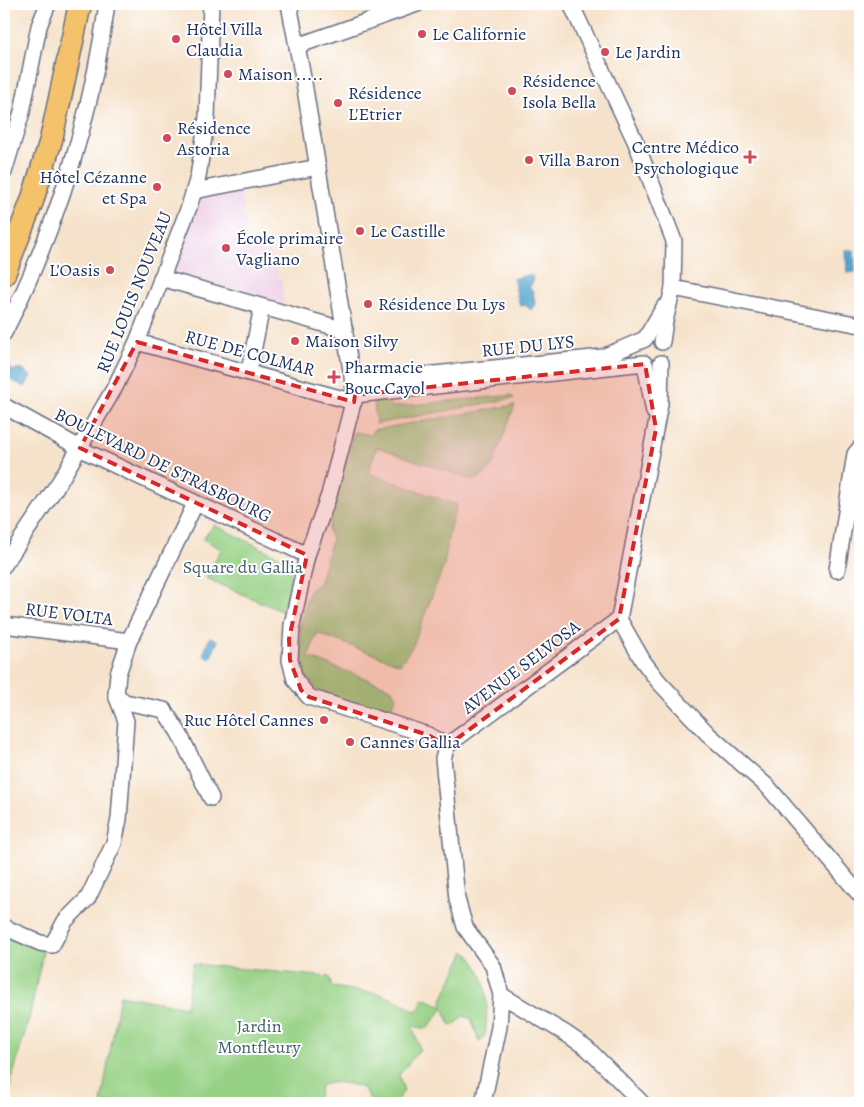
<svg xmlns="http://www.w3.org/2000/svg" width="864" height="1107" viewBox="0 0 864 1107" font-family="Alegreya,serif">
<rect width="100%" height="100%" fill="#fff"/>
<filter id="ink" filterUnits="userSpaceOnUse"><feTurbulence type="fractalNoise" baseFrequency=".02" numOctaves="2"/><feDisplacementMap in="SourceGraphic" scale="10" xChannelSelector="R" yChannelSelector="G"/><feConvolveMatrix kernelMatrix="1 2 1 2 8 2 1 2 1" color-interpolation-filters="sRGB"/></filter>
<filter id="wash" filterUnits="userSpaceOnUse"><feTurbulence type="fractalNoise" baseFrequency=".0096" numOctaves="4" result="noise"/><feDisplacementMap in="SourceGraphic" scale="20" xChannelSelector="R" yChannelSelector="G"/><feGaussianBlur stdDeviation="1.12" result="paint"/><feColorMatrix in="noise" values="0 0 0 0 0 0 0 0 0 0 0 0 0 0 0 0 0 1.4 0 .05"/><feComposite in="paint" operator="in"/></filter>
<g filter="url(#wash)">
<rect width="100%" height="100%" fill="#f6e2ca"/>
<!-- built -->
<path fill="#eed0e7" d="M240 191 249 244 268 241 274 267H276L278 279 281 278 284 304 175 271 174 267 202 199Z"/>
<!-- green -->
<g fill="#97d185" stroke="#598072">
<path d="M511 395 514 398 376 424 374 403 375 401 385 398 392 407Z"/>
<path d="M515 405 493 464C488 473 482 477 472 480L377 447 368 473 457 505 450 527 444 565 413 645 400 664 317 633 308 657 391 688 397 697 392 706 379 710 331 696 317 690 304 674 299 648 300 622 310 590 320 582 332 539 328 530 354 432 371 435 373 430Z"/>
<path d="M214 525 282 558C298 574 288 592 281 611L206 578 221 549 203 539Z"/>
<path d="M4 932 43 952 30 1015 5 1103Z"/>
<path d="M465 951C490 974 488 1004 485 1036L479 1041 471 1018 463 1016 455 1025 450 1024 443 1008 427 1029 412 1026 420 1049 399 1075 404 1091 394 1103H372L363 1088C350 1084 334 1079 321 1086L316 1103H293L294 1096 279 1103H101L120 995 186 1007 193 964 329 977 332 987 380 994 400 1002 414 1011 419 1009 424 998 443 1007 442 1000Z"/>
</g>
<!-- water -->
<g fill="#52a3cd" stroke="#366996">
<path d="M846 250H854L855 272 847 273Z"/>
<path d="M527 275H531L534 280 529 288 533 291 535 304 531 310 525 305 520 306 513 279Z"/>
<path d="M9 365 12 371 20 368 31 376 25 387 4 377V367Z"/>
<path d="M210 637 218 641 210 659 203 655Z"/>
</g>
</g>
<g filter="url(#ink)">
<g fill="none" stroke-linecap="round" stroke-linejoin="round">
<!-- minor casing -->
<g stroke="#686e84" stroke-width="18">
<g id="minor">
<path d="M289 4 304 83 355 395 329 495 307 555 292 625 290 660 295 680 309 697 428 735 447 746"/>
<path d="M571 4 636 143 674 241 673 288 665 321 662 342"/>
<path d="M297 46 417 4"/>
<path d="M4 172 22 112 39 26 48 4"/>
<path d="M194 191 318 167"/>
<path d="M161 278 345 330"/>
<path d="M673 288 860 325"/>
<path d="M4 333C56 229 91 120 107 4"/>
<path d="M137 342 354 402"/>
<path d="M661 363 660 404 619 619 643 661 659 682 708 734 768 787 860 895"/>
<path d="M645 364 654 412"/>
<path d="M249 371 262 307"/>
<path d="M354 382 603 357 645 339 664 307"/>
<path d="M355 395 644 363"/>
<path d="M4 406 89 453 307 555"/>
<path d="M4 565 60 481 115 387 137 342 189 207 198 177 207 117 211 4"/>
<path d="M837 570 855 454 860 448"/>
<path d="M4 625 129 641"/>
<path d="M116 695 125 702 164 710 179 733 211 798"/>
<path d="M4 927 40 943 52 945 65 921 88 898 114 843 119 819 126 721 116 695 118 674 129 641 195 504"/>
<path d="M501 995 565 1033 587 1048 642 1103"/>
<path d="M483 1103 499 1027 501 995 493 966 465 927 457 899 443 758 447 746 453 741 619 619"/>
</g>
</g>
<!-- highway casing -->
<g stroke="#686e84" stroke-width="25">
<path id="highway" d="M4 274 32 201 51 140 80 4"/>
</g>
<!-- minor -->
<use href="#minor" stroke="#fff" stroke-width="15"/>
<!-- highway -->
<use href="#highway" stroke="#f3c26a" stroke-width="22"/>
</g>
</g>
<!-- marked area -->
<path fill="#d62828" fill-opacity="0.2" stroke="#d62828" stroke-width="4" stroke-dasharray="10 6" stroke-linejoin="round" d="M137 342 354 402 355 395 645 364 656 429 619 619 447 746 428 735 309 697 301 690 290 660 289 639 307 555 80 448Z"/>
<!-- markers -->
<g fill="#d1495b" stroke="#fff" stroke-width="2">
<circle cx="422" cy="34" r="5"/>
<circle cx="176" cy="39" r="5"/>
<circle cx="605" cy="52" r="5"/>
<circle cx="228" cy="74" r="5"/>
<circle cx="512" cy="91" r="5"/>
<circle cx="338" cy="103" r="5"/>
<circle cx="167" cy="138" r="5"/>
<path d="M747.5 149.5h5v5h5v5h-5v5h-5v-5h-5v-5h5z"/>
<circle cx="529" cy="160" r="5"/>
<circle cx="157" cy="187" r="5"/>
<circle cx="360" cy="231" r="5"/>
<circle cx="226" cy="248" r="5"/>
<circle cx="110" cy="270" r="5"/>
<circle cx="368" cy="304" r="5"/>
<circle cx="295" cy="341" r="5"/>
<path d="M331.5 369.5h5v5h5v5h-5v5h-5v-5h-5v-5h5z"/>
<circle cx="324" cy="720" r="5"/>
<circle cx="350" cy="742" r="5"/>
</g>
<g text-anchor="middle" stroke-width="4" stroke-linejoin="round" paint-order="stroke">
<!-- poi labels -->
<g font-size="18" fill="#1b2f5e" stroke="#fff" text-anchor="start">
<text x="186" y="35">Hôtel Villa<tspan x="186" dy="21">Claudia</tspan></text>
<text x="432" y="40">Le Californie</text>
<text x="615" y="58">Le Jardin</text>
<text x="238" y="80">Maison .....</text>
<text x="522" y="87">Résidence<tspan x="522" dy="21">Isola Bella</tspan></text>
<text x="348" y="99">Résidence<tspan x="348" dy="21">L'Etrier</tspan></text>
<text x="177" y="134">Résidence<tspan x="177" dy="21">Astoria</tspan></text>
<text x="739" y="153" text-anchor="end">Centre Médico<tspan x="739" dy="21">Psychologique</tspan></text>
<text x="539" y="166">Villa Baron</text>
<text x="147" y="183" text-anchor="end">Hôtel Cézanne<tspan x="147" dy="21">et Spa</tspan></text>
<text x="370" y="237">Le Castille</text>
<text x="236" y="244">École primaire<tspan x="236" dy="21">Vagliano</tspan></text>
<text x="100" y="276" text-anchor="end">L'Oasis</text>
<text x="378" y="310">Résidence Du Lys</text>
<text x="305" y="347">Maison Silvy</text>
<text x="344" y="373">Pharmacie<tspan x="344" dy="21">Bouc Cayol</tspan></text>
<text x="314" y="726" text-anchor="end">Ruc Hôtel Cannes</text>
<text x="360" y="748">Cannes Gallia</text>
</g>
<!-- street labels -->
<g font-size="18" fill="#1b2f5e" stroke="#fff">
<text transform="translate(134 292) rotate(-68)" y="6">RUE LOUIS NOUVEAU</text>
<text transform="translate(528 346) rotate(-6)" y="6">RUE DU LYS</text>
<text transform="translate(250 353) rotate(15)" y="6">RUE DE COLMAR</text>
<text transform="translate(163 465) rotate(26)" y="6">BOULEVARD DE STRASBOURG</text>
<text transform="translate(69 614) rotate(7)" y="6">RUE VOLTA</text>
<text transform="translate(521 667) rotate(-37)" y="6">AVENUE SELVOSA</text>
</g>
<!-- park labels -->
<g font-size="18" fill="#40606a" stroke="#fff">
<text x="243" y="573">Square du Gallia</text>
<text x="259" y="1032">Jardin<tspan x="259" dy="21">Montfleury</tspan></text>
</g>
</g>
<!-- margin -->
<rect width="864" height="1107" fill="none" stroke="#fff" stroke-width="20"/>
</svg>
